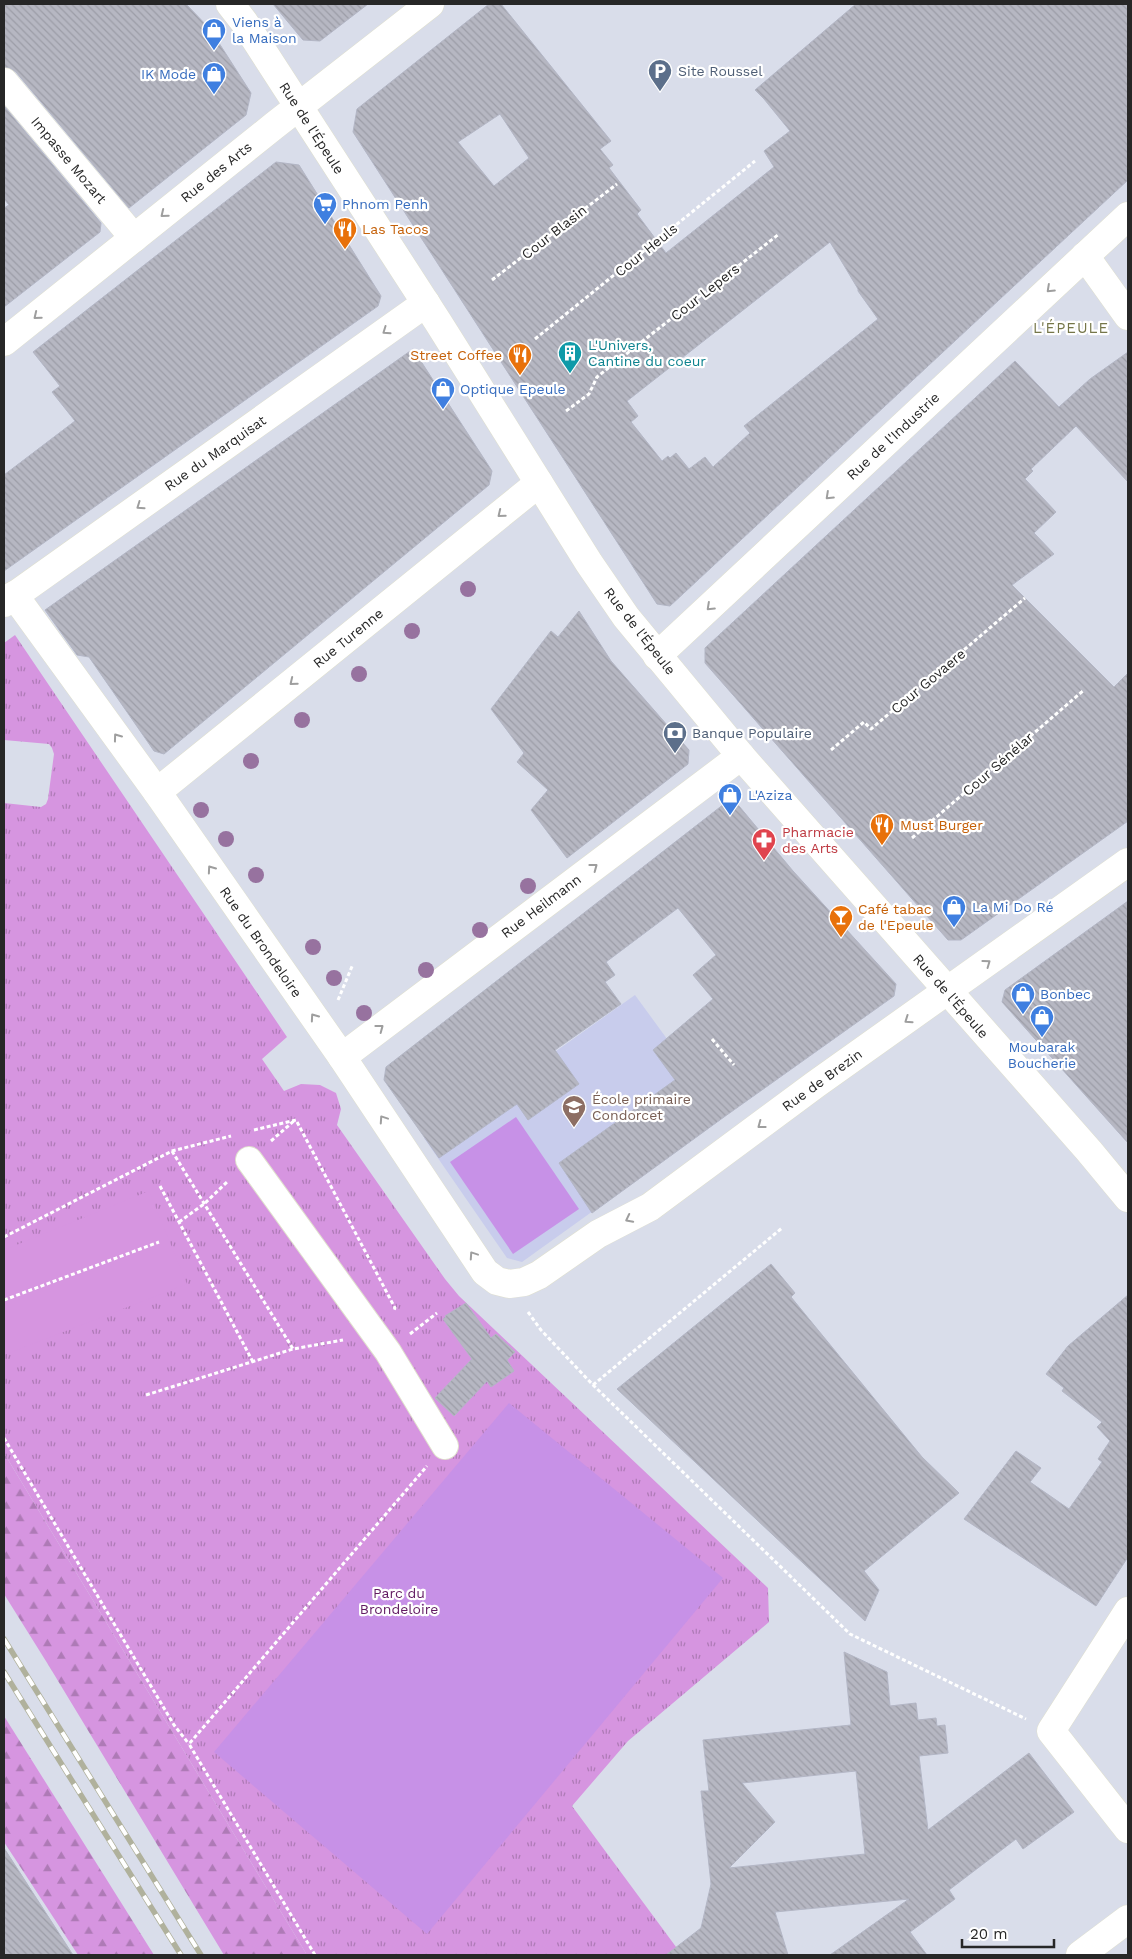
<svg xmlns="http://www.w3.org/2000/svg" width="1132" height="1959" viewBox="0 0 1132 1959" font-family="'Work Sans',sans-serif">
<defs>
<pattern id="grass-tufts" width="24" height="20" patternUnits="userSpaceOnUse" patternTransform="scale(1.25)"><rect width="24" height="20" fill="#d695e0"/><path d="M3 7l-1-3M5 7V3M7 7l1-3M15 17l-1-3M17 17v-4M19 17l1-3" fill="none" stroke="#ae7ab6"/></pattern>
<pattern id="forest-firs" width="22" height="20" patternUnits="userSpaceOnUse" patternTransform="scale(1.25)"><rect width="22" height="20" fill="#d695e0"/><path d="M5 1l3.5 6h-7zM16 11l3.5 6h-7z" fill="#ae7ab6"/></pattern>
<pattern id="building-back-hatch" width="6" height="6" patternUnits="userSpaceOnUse" patternTransform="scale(1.25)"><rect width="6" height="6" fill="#b6b7c2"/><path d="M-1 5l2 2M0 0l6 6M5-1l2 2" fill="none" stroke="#9c9da7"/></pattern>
</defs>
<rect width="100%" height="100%" fill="#d9ddea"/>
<!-- education -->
<path fill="#c8ccec" d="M635 995 724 1117 522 1262 507 1258 424 1138 502 1085 504 1088Z"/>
<!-- grass -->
<path fill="url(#grass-tufts)" d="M15 635 287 1037 262 1059 284 1091 301 1084 320 1085 336 1093 341 1109 337 1125 445 1279 459 1296 768 1588 769 1622 628 1741 572 1806 682 1955H307L4 1453V803L41 807 46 804 48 799 54 754 52 748 49 744 4 740V643Z"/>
<!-- forest -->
<g fill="url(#forest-firs)">
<path d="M4 1453 307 1955H224L49 1666 4 1594Z"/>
<path d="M4 1716 154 1955H78L4 1842Z"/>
</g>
<!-- garden -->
<path fill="#d695e0" d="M149 1191 187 1284 4 1355V1250Z"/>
<!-- pitch -->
<g fill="#c791e7">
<path d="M516 1117 579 1209 513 1254 450 1162Z"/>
<path d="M509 1403 723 1578 427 1934 214 1752Z"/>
</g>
<!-- building -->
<g fill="url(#building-back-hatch)" stroke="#b3b6c5" fill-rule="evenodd">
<path d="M4 4H186L210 29 251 93 246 115 129 208 16 72 10 68 4 67Z"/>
<path d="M273 4H368L320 41 303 40Z"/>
<path d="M489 4H501L611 141 600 149 613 165 609 168 641 210 637 214 666 253 774 167 764 151 790 131 764 99 755 90 856 4H1128V180L670 606 657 604 353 132 357 109ZM500 114 529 158 494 186 458 142ZM830 242 858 289V291L878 319 744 426 750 433 713 467 705 457 689 469 676 453 670 458 668 456 662 461 631 422 638 416 627 401Z"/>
<path d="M4 106 101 223 100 232 4 307V208L9 205 4 199Z"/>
<path d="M276 162 299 165 381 296 378 306 4 571V475L75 421 52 392 60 386 33 352Z"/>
<path d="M413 349 492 471 489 485 164 754 154 751 89 657 77 655 45 610Z"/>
<path d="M1128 352V482L1076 426 1031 469 1033 471 1025 479 1056 512 1034 533 1054 554 1012 585 1114 687 1128 673V821L961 940H948L705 663V648L1015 361 1059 407 1090 379Z"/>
<path d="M579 611 611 661 689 750 688 764 567 858 531 810 548 790 517 762 524 753 491 709 551 631 558 637Z"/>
<path d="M724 804 739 806 793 871 896 984 894 996 724 1117 592 1213 559 1163 675 1080 653 1050 713 999 693 975 716 955 678 908 606 962 615 975 605 982 621 1004 555 1050 579 1084 528 1120 517 1104 439 1158 384 1080 386 1067Z"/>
<path d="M1128 901V1143L1002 1002 1005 990Z"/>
<path d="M771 1264 795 1293 791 1297 922 1457 959 1493 864 1571 879 1590 865 1621 617 1389Z"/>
<path d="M1128 1295V1557L1096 1606 964 1519 1016 1451 1041 1468 1030 1482 1069 1509 1102 1462 1098 1459 1110 1441 1097 1427 1102 1422 1062 1391 1064 1388 1046 1374 1068 1346Z"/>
<path d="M466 1303 491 1338 496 1334 515 1352 507 1360 514 1371 491 1387 487 1381 454 1416 435 1398 472 1359 443 1319 446 1317 445 1316Z"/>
<path d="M844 1652 887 1672 890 1706 916 1703 918 1720 936 1718 937 1726 945 1725 948 1753 919 1756 928 1830 1029 1753 1074 1812 1023 1849 1016 1839 949 1890 955 1899 910 1932 927 1955H830L909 1899 775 1912 788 1955H666L701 1928 711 1884 701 1791H709L703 1740 851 1725ZM856 1771 865 1854 729 1868 775 1822 742 1783Z"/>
<path d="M4 1848 73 1955H4Z"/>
</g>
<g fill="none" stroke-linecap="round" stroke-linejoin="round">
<!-- pedestrian casing -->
<g stroke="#e0e0ce" stroke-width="28">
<path id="pedestrian" d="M249 1160 388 1352 445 1446"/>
</g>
<!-- minor casing -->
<g stroke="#e0e0ce" stroke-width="29">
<g id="minor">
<path d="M4 82 134 238"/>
<path d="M1085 256 1128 316"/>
<path d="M4 342 275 125 430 4"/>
<path d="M14 595 157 792 342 1057 485 1272 497 1281 509 1284 524 1282 539 1275 598 1234 650 1207 816 1084 1128 862"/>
<path d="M4 603 426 303"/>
<path d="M657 656 1128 216"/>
<path d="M157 792 539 483"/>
<path d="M342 1057 741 756"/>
<path d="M1128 1611 1051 1731 1128 1829"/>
<path d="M1080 1955 1128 1919"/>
</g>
</g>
<!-- tertiary casing -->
<g stroke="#e0e0ce" stroke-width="29">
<path id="tertiary" d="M230 4 244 22 438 322 589 563 626 617 741 756 1089 1151 1128 1198"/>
</g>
<!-- path -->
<g stroke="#fff" stroke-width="3" stroke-dasharray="4 2.5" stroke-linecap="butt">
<path d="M492 280 617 184"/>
<path d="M535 339 755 161"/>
<path d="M566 411 589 394 597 377 779 234"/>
<path d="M831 750 864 722 871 729 1025 598"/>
<path d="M912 838 1084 690"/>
<path d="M338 1000 353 964"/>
<path d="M712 1039 734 1065"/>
<path d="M254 1130 296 1120 395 1308 394 1310"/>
<path d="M271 1141 295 1120"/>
<path d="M172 1151 293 1349"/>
<path d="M160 1186 253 1362"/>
<path d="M179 1222 204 1204 228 1181"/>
<path d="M4 1237 172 1151 231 1136"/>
<path d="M4 1300 159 1242"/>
<path d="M528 1312 541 1330 593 1385 850 1634 1026 1719"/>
<path d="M410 1334 437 1313"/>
<path d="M593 1385 782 1228"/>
<path d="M146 1395 293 1349 343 1340"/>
<path d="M4 1438 174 1725 189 1744"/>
<path d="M315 1955 189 1744 427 1466"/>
</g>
<!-- pedestrian -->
<use href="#pedestrian" stroke="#fff" stroke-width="26"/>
<!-- minor -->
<use href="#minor" stroke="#fff" stroke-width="28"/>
<!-- tertiary -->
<use href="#tertiary" stroke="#fff" stroke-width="28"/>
<!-- rail casing -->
<g stroke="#b0b19c" stroke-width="5.5">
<g id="rail">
<path d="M4 1639 201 1955"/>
<path d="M4 1672 181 1955"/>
</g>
</g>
<!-- rail -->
<use href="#rail" stroke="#fff" stroke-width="4" stroke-dasharray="11" stroke-linecap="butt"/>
</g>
<!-- trees -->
<g fill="#97729f">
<circle cx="468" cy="589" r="8"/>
<circle cx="412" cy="631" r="8"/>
<circle cx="359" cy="674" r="8"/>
<circle cx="302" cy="720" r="8"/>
<circle cx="251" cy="761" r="8"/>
<circle cx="201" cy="810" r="8"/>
<circle cx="226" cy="839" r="8"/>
<circle cx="256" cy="875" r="8"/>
<circle cx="528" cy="886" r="8"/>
<circle cx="480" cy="930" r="8"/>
<circle cx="313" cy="947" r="8"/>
<circle cx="426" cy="970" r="8"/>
<circle cx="334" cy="978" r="8"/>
<circle cx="364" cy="1013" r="8"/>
</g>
<!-- one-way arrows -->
<defs><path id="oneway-chevron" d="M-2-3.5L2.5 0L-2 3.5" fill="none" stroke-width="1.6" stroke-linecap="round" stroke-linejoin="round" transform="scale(1.25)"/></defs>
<g stroke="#9e9e9e">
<use href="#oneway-chevron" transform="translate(164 214) rotate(141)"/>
<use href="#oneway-chevron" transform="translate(1050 289) rotate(137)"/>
<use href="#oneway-chevron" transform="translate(37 316) rotate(141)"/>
<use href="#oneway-chevron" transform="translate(386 331) rotate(145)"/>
<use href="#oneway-chevron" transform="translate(829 496) rotate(137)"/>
<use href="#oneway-chevron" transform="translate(140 506) rotate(145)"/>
<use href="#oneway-chevron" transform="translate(501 514) rotate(141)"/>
<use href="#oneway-chevron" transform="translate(710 607) rotate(137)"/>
<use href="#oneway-chevron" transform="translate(293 682) rotate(141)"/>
<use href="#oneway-chevron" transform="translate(117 737) rotate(-126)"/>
<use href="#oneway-chevron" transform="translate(594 867) rotate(-37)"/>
<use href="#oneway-chevron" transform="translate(211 869) rotate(-125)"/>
<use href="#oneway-chevron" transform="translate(987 963) rotate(-36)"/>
<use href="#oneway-chevron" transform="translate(314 1017) rotate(-125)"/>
<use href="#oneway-chevron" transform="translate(908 1020) rotate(145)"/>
<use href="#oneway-chevron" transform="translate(380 1028) rotate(-37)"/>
<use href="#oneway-chevron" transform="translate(383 1119) rotate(-124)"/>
<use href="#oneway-chevron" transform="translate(761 1125) rotate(143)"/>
<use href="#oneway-chevron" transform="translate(629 1219) rotate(153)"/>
<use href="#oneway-chevron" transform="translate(473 1255) rotate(-124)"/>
</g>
<!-- icons -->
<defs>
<g id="shop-pin" transform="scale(1.25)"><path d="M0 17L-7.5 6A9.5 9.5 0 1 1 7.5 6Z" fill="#3f7fe0" stroke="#fff"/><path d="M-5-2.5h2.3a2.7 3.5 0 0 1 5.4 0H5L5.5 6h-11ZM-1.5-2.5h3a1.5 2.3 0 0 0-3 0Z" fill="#fff"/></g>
<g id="parking-pin" transform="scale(1.25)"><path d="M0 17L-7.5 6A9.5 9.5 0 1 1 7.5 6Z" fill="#5c6f8a" stroke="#fff"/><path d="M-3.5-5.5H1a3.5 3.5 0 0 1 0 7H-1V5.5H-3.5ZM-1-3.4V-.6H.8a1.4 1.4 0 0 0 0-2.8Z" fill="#fff"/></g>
<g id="supermarket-pin" transform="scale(1.25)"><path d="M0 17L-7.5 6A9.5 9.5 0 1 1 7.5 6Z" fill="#3f7fe0" stroke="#fff"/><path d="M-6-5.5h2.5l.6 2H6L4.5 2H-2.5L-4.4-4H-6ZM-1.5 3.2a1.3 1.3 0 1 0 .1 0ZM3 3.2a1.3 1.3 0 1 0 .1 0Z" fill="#fff"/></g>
<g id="restaurant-pin" transform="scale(1.25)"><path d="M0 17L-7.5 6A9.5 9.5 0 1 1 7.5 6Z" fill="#e8710a" stroke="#fff"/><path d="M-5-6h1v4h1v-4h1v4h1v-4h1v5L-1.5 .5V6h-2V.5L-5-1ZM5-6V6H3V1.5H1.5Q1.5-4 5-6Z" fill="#fff"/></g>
<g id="building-pin" transform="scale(1.25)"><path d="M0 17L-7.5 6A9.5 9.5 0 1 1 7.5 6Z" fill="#0f9aa8" stroke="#fff"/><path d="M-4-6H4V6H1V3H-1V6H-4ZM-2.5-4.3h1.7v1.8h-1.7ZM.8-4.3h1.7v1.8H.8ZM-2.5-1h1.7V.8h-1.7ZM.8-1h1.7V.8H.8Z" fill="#fff"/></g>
<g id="bank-pin" transform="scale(1.25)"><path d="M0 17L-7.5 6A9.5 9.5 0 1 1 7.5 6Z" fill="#5c6f8a" stroke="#fff"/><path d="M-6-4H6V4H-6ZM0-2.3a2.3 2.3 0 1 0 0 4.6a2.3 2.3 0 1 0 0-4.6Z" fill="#fff"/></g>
<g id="pharmacy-pin" transform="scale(1.25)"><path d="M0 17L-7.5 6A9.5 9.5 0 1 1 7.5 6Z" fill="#e0444e" stroke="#fff"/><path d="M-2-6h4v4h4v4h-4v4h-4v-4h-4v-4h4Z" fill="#fff"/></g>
<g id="bar-pin" transform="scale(1.25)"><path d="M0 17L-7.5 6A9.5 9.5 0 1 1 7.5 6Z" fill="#e8710a" stroke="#fff"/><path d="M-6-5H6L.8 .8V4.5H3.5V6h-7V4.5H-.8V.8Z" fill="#fff"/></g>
<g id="school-pin" transform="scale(1.25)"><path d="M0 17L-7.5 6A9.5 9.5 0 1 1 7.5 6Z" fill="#8d6e63" stroke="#fff"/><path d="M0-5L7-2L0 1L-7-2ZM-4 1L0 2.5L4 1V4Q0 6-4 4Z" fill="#fff"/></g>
</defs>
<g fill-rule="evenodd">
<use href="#shop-pin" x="214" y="30"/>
<use href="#parking-pin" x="660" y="71"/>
<use href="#shop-pin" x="214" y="74"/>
<use href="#supermarket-pin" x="325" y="204"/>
<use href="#restaurant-pin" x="345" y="229"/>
<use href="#building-pin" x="570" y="353"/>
<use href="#restaurant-pin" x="520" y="355"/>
<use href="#shop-pin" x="443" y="389"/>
<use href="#bank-pin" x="675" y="733"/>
<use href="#shop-pin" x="730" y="795"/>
<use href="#restaurant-pin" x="882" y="825"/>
<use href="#pharmacy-pin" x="764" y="840"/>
<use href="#shop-pin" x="954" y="907"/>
<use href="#bar-pin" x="841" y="917"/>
<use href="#shop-pin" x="1023" y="994"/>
<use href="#shop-pin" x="1042" y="1017"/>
<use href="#school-pin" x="574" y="1107"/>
</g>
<g text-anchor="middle" stroke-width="4.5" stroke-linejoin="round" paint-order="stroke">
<!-- shop labels -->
<g font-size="14" fill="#366cbe" stroke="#fff" text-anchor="start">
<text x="232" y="27">Viens à<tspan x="232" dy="16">la Maison</tspan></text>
<text x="196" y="79" text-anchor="end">IK Mode</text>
<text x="342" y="209">Phnom Penh</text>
<text x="460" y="394">Optique Epeule</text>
<text x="748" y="800">L'Aziza</text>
<text x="972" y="912">La Mi Do Ré</text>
<text x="1040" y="999">Bonbec</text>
<text x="1042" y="1052" text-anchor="middle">Moubarak<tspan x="1042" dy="16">Boucherie</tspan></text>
</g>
<!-- service labels -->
<g font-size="14" fill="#4e5e75" stroke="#fff" text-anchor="start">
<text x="678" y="76">Site Roussel</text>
<text x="692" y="738">Banque Populaire</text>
</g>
<!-- street labels -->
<g font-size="14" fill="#272727" stroke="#fff">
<text transform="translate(312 128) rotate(57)" y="5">Rue de l'Épeule</text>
<text transform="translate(69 160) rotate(50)" y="5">Impasse Mozart</text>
<text transform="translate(216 172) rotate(-39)" y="5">Rue des Arts</text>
<text transform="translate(554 232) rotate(-38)" y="5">Cour Blasin</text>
<text transform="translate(646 250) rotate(-39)" y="5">Cour Heuls</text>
<text transform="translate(705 292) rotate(-38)" y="5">Cour Lepers</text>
<text transform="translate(893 436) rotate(-43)" y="5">Rue de l'Industrie</text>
<text transform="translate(215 453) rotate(-35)" y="5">Rue du Marquisat</text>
<text transform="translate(640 631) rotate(52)" y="5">Rue de l'Épeule</text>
<text transform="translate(348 638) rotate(-39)" y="5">Rue Turenne</text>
<text transform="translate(928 681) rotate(-40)" y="5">Cour Govaere</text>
<text transform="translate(998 764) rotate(-41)" y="5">Cour Sénélar</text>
<text transform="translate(541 906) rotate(-37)" y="5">Rue Heilmann</text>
<text transform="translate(261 942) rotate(55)" y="5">Rue du Brondeloire</text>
<text transform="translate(951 996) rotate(49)" y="5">Rue de l'Épeule</text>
<text transform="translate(822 1080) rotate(-36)" y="5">Rue de Brezin</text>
</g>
<!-- food labels -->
<g font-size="14" fill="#c56008" stroke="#fff" text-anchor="start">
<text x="362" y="234">Las Tacos</text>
<text x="502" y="360" text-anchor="end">Street Coffee</text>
<text x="900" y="830">Must Burger</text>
<text x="858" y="914">Café tabac<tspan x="858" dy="16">de l'Epeule</tspan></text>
</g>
<!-- culture labels -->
<g font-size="14" fill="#0d838f" stroke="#fff" text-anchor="start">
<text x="588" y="350">L'Univers,<tspan x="588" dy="16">Cantine du coeur</tspan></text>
</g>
<!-- health labels -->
<g font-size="14" fill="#be3a42" stroke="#fff" text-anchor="start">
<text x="782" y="837">Pharmacie<tspan x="782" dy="16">des Arts</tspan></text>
</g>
<!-- education labels -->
<g font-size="14" fill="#785e54" stroke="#fff" text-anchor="start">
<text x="592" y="1104">École primaire<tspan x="592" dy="16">Condorcet</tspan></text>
</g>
<!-- park labels -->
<g font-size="14" fill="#611a61" stroke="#fff">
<text x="399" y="1598">Parc du<tspan x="399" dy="16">Brondeloire</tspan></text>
</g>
<!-- neighbourhood labels -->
<g font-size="15" letter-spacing="1" fill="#757649" stroke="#fff">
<text x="1071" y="333">L'ÉPEULE</text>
</g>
</g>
<!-- border -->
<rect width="1132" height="1959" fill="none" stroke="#272727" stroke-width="10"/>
<!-- scale -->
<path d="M962 1939v8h92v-8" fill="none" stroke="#272727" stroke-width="2.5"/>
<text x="970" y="1939" font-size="15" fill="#272727" stroke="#ffffff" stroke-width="4" paint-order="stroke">20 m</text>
</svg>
